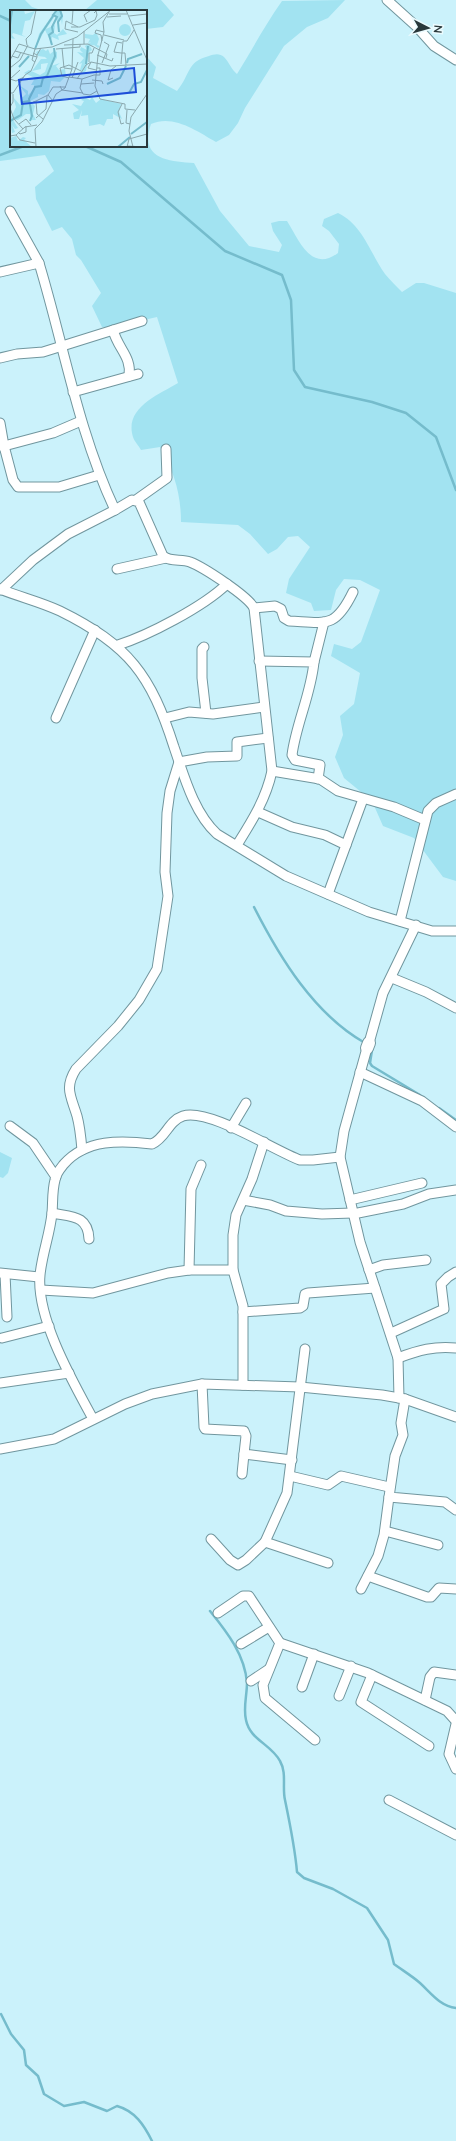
<svg xmlns="http://www.w3.org/2000/svg" width="456" height="2141" viewBox="0 0 456 2141" font-family="Lato,sans-serif">
<rect width="100%" height="100%" fill="#cbf2fb"/>
<!-- green -->
<g fill="#a2e3f1">
<path d="M0 0H25L32 7 44 11H11V146H146V56L156 67 153 78 177 91C191 74 186 62 209 56 214 54 220 53 224 57 229 62 231 69 237 74 252 50 265 25 282 1L345 0 328 18 307 27 284 46 245 108 238 123 229 135 216 142C197 131 173 114 151 124 139 159 168 161 194 163L220 211 249 246 279 252 282 245 273 231 271 223 279 221H287C299 240 311 273 338 253L339 244 329 231 322 226 324 219 338 213C363 225 370 253 385 274 390 280 396 286 402 292L416 283H424L456 293V881L443 877 414 838 383 826 372 801 344 778 335 757 343 735 340 716 354 704 360 673 331 656 334 644 352 649 361 642 380 590 360 580 344 579 336 590 331 610 314 611 311 603 286 593 289 579 310 547 298 536 288 537 277 549 268 554 250 534 238 525 181 522C181 494 174 471 160 447L141 450C139 446 134 441 133 437 124 408 158 395 178 383L157 317 109 328 102 327 92 306 101 293 81 260 76 255 72 239 62 227 52 231 36 199 35 187 54 171 45 155 0 161Z"/>
<path d="M97 0H161L174 15 163 27 146 29V11H84Z"/>
<path d="M0 1152 12 1158 8 1173 3 1178 0 1177Z"/>
</g>
<g fill="none" stroke-linecap="round" stroke-linejoin="round">
<!-- stream -->
<g stroke="#75bccc" stroke-width="2.5">
<path d="M0 16 11 21"/>
<path d="M85 146 121 162 225 251 282 275 291 300 294 370 305 387 372 402 406 413 436 437 456 490"/>
<path d="M0 155 24 146"/>
<path d="M254 907C280 958 314 1014 365 1043"/>
<path d="M372 1050 370 1063 372 1066 420 1095"/>
<path d="M439 1108 456 1120"/>
<path d="M210 1611C227 1632 245 1655 247 1683 247 1695 243 1708 246 1720 250 1740 271 1744 280 1761 287 1773 282 1788 285 1800 290 1824 295 1848 297 1872L304 1878 333 1889 367 1908 388 1940 394 1964C402 1970 412 1976 420 1983 431 1993 440 2006 456 2008"/>
<path d="M1 2014 11 2034 24 2050 26 2065 38 2076 44 2094 64 2106 84 2102 107 2111 117 2106C135 2111 144 2125 152 2141"/>
</g>
<!-- street casing -->
<g stroke="#71969e" stroke-width="11">
<g id="street">
<path d="M387 0 417 27 434 46 456 60"/>
<path d="M0 272 39 263 10 211"/>
<path d="M113 330C118 349 132 357 129 376"/>
<path d="M0 358 17 354 43 352 142 321"/>
<path d="M73 392 138 374"/>
<path d="M0 423 4 446 53 433 81 421"/>
<path d="M0 446H4L13 480 18 487H59L99 475"/>
<path d="M136 500 167 478 166 449"/>
<path d="M115 510 132 500 139 502 163 556C170 562 181 559 190 562 203 567 248 596 254 608L272 771C266 799 252 821 237 845"/>
<path d="M117 569 166 558"/>
<path d="M0 589C20 597 41 602 60 611 129 645 151 675 174 747 184 776 194 813 217 834L286 876 369 912 432 931H456"/>
<path d="M1 590 33 560 68 534 115 510C78 431 64 346 39 263"/>
<path d="M254 608 275 606 281 609 284 618 289 621C326 623 335 629 353 592"/>
<path d="M118 645C149 635 203 607 227 584"/>
<path d="M204 647 202 649V678L206 713"/>
<path d="M259 661 314 662C311 694 296 724 292 755L295 760 320 765 318 779"/>
<path d="M314 662 324 622"/>
<path d="M56 718 95 630"/>
<path d="M165 718 189 712 213 714 264 707"/>
<path d="M272 771 320 779 338 791 394 807 425 820"/>
<path d="M258 812 292 827 325 835 346 845 328 894"/>
<path d="M346 845 363 799"/>
<path d="M400 921 428 811 436 803 456 794"/>
<path d="M392 978 426 992 456 1008"/>
<path d="M369 1043 383 993 416 925"/>
<path d="M367 1048 344 1131 340 1157 360 1242 398 1358 399 1398"/>
<path d="M360 1072 422 1101 456 1127"/>
<path d="M10 1126 33 1143 56 1177"/>
<path d="M231 1128 246 1103"/>
<path d="M82 1150C81 1138 80 1127 77 1116 71 1096 64 1088 76 1069L118 1026 139 1000 157 969 168 896 165 872 167 813 170 791 179 762 207 757 237 756V742L268 738"/>
<path d="M201 1165 191 1189 189 1270H233"/>
<path d="M243 1200 270 1205 286 1211 322 1214 353 1213"/>
<path d="M350 1200 422 1183"/>
<path d="M52 1213C72 1217 88 1215 89 1239"/>
<path d="M353 1214 403 1204 429 1194 456 1190"/>
<path d="M369 1270 383 1265 426 1260"/>
<path d="M0 1273 39 1277"/>
<path d="M5 1274 7 1317"/>
<path d="M41 1290 93 1293 168 1273 189 1270"/>
<path d="M243 1312 300 1308 303 1306 305 1294 308 1293 375 1288"/>
<path d="M391 1333 444 1309 441 1284 448 1277 456 1272"/>
<path d="M2 1338 49 1326"/>
<path d="M398 1358C419 1350 434 1346 456 1348"/>
<path d="M0 1383 69 1373"/>
<path d="M202 1384 204 1427 205 1429 244 1431 246 1436 244 1454 292 1460"/>
<path d="M243 1385V1306L233 1270V1235L236 1215 252 1179 264 1142"/>
<path d="M405 1399 401 1423 403 1435 395 1456 389 1497 445 1502 456 1510"/>
<path d="M93 1419C73 1382 36 1318 40 1275 42 1254 50 1234 52 1213 53 1202 52 1191 55 1180 56 1173 60 1169 64 1164 86 1139 121 1140 152 1144 166 1138 168 1121 183 1116 209 1108 273 1150 300 1160H313L340 1157"/>
<path d="M0 1449 54 1439 125 1404 152 1394 202 1384 300 1387 382 1395 405 1399 456 1417"/>
<path d="M242 1474 244 1454"/>
<path d="M290 1476 328 1485 341 1476 389 1487"/>
<path d="M385 1531 438 1545"/>
<path d="M211 1539 230 1560 238 1565 246 1560 265 1542 287 1493 305 1349"/>
<path d="M265 1542 328 1563"/>
<path d="M368 1576 427 1597H431L439 1588 456 1589"/>
<path d="M361 1589 378 1556 384 1535 389 1497"/>
<path d="M218 1613 243 1596H249L280 1643"/>
<path d="M241 1644 269 1627"/>
<path d="M372 1675 361 1702 429 1746"/>
<path d="M251 1681 269 1669"/>
<path d="M302 1687 314 1654"/>
<path d="M339 1696 351 1666"/>
<path d="M425 1700 430 1677 434 1672 456 1675"/>
<path d="M456 1724 449 1754 456 1769"/>
<path d="M315 1740 265 1698 263 1685 280 1643 368 1673 447 1711 456 1721"/>
<path d="M389 1800 456 1835"/>
</g>
</g>
<!-- secondary casing -->
<g stroke="#71969e" stroke-width="14">
<path id="secondary" d="M367 1048 369 1043"/>
</g>
<!-- street -->
<use href="#street" stroke="#fff" stroke-width="9"/>
<!-- secondary -->
<use href="#secondary" stroke="#fff" stroke-width="12"/>
</g>
<!-- overview -->
<g transform="translate(10 10)">
<rect width="137" height="137" fill="#cbf2fb"/>
<path d="M0 0H14L15 4 25 1 20 10 15 11 12 25 16 27 3 23 2 25 5 29 0 28ZM46 0H51L53 5 52 15 51 8 48 14 45 6 36 19 45 15 44 23 47 25 53 19 57 24 48 26 49 30 42 27 40 35V30L35 20 25 38 29 24ZM109 20a6 6 0 1 1 12 0a6 6 0 1 1-12 0ZM86 22 89 29 87 35 90 36 88 38 84 35 80 36 82 40 79 42 76 61 73 63 70 60 72 53 69 54 74 48 67 42 73 43 70 40 71 37 77 40 75 36 81 32 78 33 80 29 75 28V24L83 25ZM33 39 36 41 38 39 40 44 44 41 47 42V48L41 56 50 53 46 56 49 60 55 59 56 66 50 72 41 71 39 81 34 85 28 84V87L20 91 25 96 23 104 26 110H20V104H16L8 110H3L8 118 5 119 2 115 5 122 2 123 0 109 6 97 3 87 10 95 11 86 13 87 16 84 9 75 18 81V85L24 79V75H21L25 68 14 63 19 60 30 65 35 62 38 53 31 54V59L22 61 31 49H37L35 47 28 46 26 42ZM74 87 80 90 82 87 86 93 91 89 111 94 109 102 112 109 103 104V109H97L94 116 90 114 79 116 78 105 71 106 72 100 69 109H64L63 103 69 100 62 94 71 96 74 91 71 90ZM6 126 8 131 13 127 16 128 14 130 22 137H0V128Z" fill="#a2e3f1"/>
<path fill="none" stroke="#75bccc" stroke-width="2" d="M0 15 2 0M49 22 48 12 52 6 50 0M42 35 39 25 43 22 42 17 47 7 43 5 47 0M25 39 31 24 43 6M117 53 118 49 132 44M76 54 78 36M9 57 19 46M97 74 110 68 116 56M119 83 124 74 131 72 137 60M0 111 11 105 13 92 19 91M20 111 22 106 19 89 25 77 31 76 33 68 37 66 45 46 44 38M121 124 137 112M108 137 120 127"/>
<path fill="none" stroke="#8aa8ae" stroke-width="1" d="M116 0 137 50M99 2 93 12 94 22 88 45 85 76 90 89 115 94V99L125 100M99 4H117M119 6 137 4M97 7 111 6M77 12 74 5 81 0M62 13 63 0M123 15 137 13M61 17H70L85 10 87 5 86 1 84 3M68 17 56 11 55 19 68 22M74 21V34M94 25 114 30M92 31 91 25 85 23 86 20 94 22M17 35 16 29 21 24 26 0M54 35 78 34 97 44 96 48M52 38 54 58 62 59M46 39 70 37V34M5 41 27 47V45M23 43 27 45 31 38M111 43 104 42 107 32 112 33M111 43H115L116 55M87 45 102 51 103 48M2 46 8 48 11 42M0 50 9 34 25 39 42 37 67 27 101 0M25 52 22 50 25 39M79 52V43H82L84 38M92 53 99 35 94 32M111 54 113 31H117L124 20M0 58 10 50 18 35M86 60 78 58 81 52 100 56 137 54M84 65H90V58H87M59 67 72 69 84 65M59 68 52 66 50 58 59 55 71 61M62 68 68 52M103 68 98 70 101 60 106 56M0 69 6 71 14 67M0 69 10 60M67 69 76 55 81 52M72 69 70 78 73 84 80 85 87 81M82 70 92 71 93 74M71 74 84 73M50 76 52 80 73 83M0 83H3L15 65 21 61 27 47M38 85 43 77H56M26 91 38 85 43 91M23 92 26 91 27 104 33 109M112 94 108 102 111 114 114 113M0 97 3 92V84M0 98 4 109 13 119M117 100 116 113 120 114M26 108 36 99 37 86M9 114 16 109 21 115M8 122 10 124 16 122V116M6 125 10 130 25 133M0 126 6 125 15 117 27 115M117 136 134 137M26 137 25 119 32 112 46 84 55 78 62 59 63 29M117 137 119 129 137 124M123 137 119 121 121 107 137 84"/>
<path fill="#1d4ed8" fill-opacity="0.15" stroke="#1d4ed8" stroke-width="2" d="M124 58 126 82 12 94 9 70Z"/>
<rect width="137" height="137" fill="none" stroke="#29383b" stroke-width="2"/>
</g>
<!-- north arrow -->
<g transform="translate(428 28) rotate(96)" stroke="#ebfbfe" stroke-width="3" paint-order="stroke">
<path d="M0-3L7 15L0 10L-7 15Z" fill="#29383b"/>
<text y="-6" font-size="11" font-weight="bold" text-anchor="middle" fill="#29383b">N</text>
</g>
</svg>
